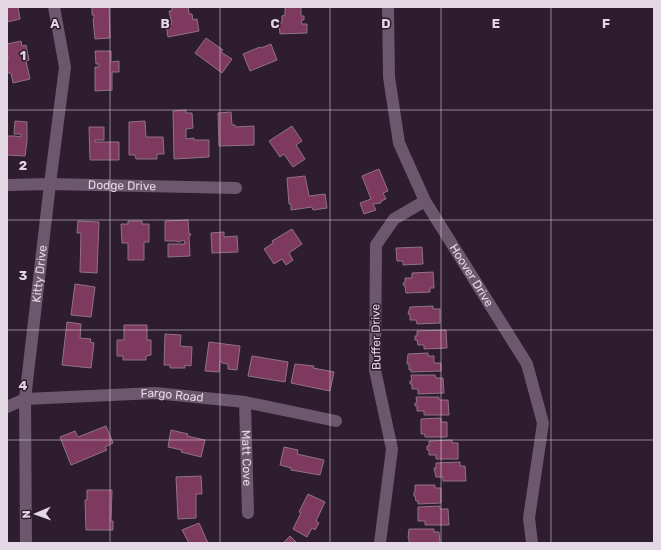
<svg xmlns="http://www.w3.org/2000/svg" width="661" height="550" viewBox="0 0 661 550" font-family="Rubik,sans-serif">
<rect width="100%" height="100%" fill="#2e1c2f"/>
<!-- building -->
<g fill="#7d3a5e" stroke="#917381">
<path d="M7 7H18L20 19 7 22Z"/>
<path d="M92 7H109L110 38 95 39 93 19H94V15H92Z"/>
<path d="M172 7H188L189 14H192L193 20 197 19 199 31 168 37 166 25 172 24 169 11H172Z"/>
<path d="M285 7H301V16H304V20H301L302 24H307V33L280 34 279 23 282 22V16L285 15Z"/>
<path d="M206 38 223 50 221 52 232 59 222 73 195 53Z"/>
<path d="M21 41 22 46 26 45 29 60 26 61 30 79 13 83 11 73H7V61L8 60 7 44Z"/>
<path d="M271 44 277 60 250 71 243 54 260 47 261 48Z"/>
<path d="M95 51H111V62L119 61V72H112V90L95 91V67H99V64H96Z"/>
<path d="M186 110V113H192L193 128 186 129V139L194 138V140H209V157L174 159 173 111Z"/>
<path d="M231 112 232 125H235V127L254 126V145L219 146 218 113Z"/>
<path d="M15 121 27 122V141L25 156 7 155V136H14L21 137V134H14Z"/>
<path d="M145 121 146 137H163L164 154H157V159H136L135 155H129V122Z"/>
<path d="M292 126 302 141 296 145 305 159 293 167 284 154 280 157 269 141Z"/>
<path d="M89 127H104V140H95V142H119V160H90Z"/>
<path d="M379 169 388 191 383 193 386 199 381 201V203L373 204 376 210 364 214 360 203 371 199 362 176Z"/>
<path d="M305 176 309 196 325 194 327 208 313 210 312 207 291 210V204H289L287 178Z"/>
<path d="M188 220 189 234H191L189 237 190 256 168 257V244H185L184 240 178 242 176 241H165V221Z"/>
<path d="M78 221 99 222 97 273 80 272 81 233H77Z"/>
<path d="M128 221H142V224H149V242H144V260H128V243H122L121 224H128Z"/>
<path d="M292 229 302 244 289 253 293 260 286 265 282 259 274 264 264 249 273 243 272 241Z"/>
<path d="M224 232V237L237 236 238 252 212 253 211 233Z"/>
<path d="M422 247 423 264 403 265V261H397L396 248Z"/>
<path d="M433 272 434 288H430V292L406 293 405 286H404L403 283H405V278H412V273Z"/>
<path d="M75 284 95 287 91 317 71 315Z"/>
<path d="M433 306V309H440V323L417 324 416 320H410V314H408L410 307Z"/>
<path d="M67 322 81 324 80 338 91 339 90 342 94 343 91 368 62 365Z"/>
<path d="M124 325H147V340H151V355L146 356V360H123V356H117V340H124Z"/>
<path d="M446 330 447 348 424 349V345H418L417 340H415V336H417V331Z"/>
<path d="M165 334 181 335 180 346 192 347 191 366 185 365V368H170V365H164Z"/>
<path d="M209 342 240 346 237 370 228 369V364L222 363V362L220 361 219 372 205 371Z"/>
<path d="M428 353V356H434V363H441V371L411 372V369L409 370V364H407L408 354Z"/>
<path d="M252 356 288 362 285 382 248 376Z"/>
<path d="M295 364 314 366 313 368 334 372 330 391 291 383Z"/>
<path d="M411 375H435L436 378H443L444 393 418 394V389H412V384H410V381H412Z"/>
<path d="M416 397H439V400H448L449 415H424V411H417V406H415V403H417Z"/>
<path d="M441 418V422H447V437H425V434H421V419Z"/>
<path d="M106 426 113 443 105 447 107 450 71 465 60 437 75 431 78 437Z"/>
<path d="M171 430 188 434 187 436 205 440 201 457 181 452 182 450 168 447Z"/>
<path d="M452 440V443H458V459H436V455H429V450H427V446H429V441Z"/>
<path d="M284 447 298 450 297 454 324 460 320 475 291 470V468L280 465Z"/>
<path d="M460 462V466H465L466 481H443V477H436L434 468H436V463Z"/>
<path d="M201 476 202 494H196V518L178 519 176 477Z"/>
<path d="M415 485H435V488H441V503L418 504V501H416L415 496H414V492H415Z"/>
<path d="M87 490H112L111 521H113V530H86L85 500H87Z"/>
<path d="M308 494 325 502 316 521 319 523 315 530 312 528 307 537 293 529 301 513 299 512Z"/>
<path d="M440 506V509H448L449 525H425V521H418V507Z"/>
<path d="M199 523 208 543H189L182 530Z"/>
<path d="M409 529H434V532H439L440 543H409V538H408Z"/>
<path d="M290 536 297 543H283Z"/>
</g>
<g fill="none" stroke-linecap="round" stroke-linejoin="round">
<!-- street -->
<g stroke="#6c576c" stroke-width="12">
<path id="s1" d="M388 7 389 77 399 143 425 201 527 364 543 423 529 518 532 543"/>
<path id="s2" d="M7 185 50 184 236 188"/>
<path id="s3" d="M245 402 248 513"/>
<path id="s4" d="M7 407 25 399 155 393 245 402 336 421"/>
<path id="s5" d="M26 543 25 399 50 184 65 67 54 7"/>
<path d="M380 543 392 449 375 370 376 245 394 219 425 201"/>
</g>
</g>
<!-- grid -->
<path fill="none" stroke="#e3d7e3" stroke-width="1" stroke-opacity="0.55" d="M110 7V543M220 7V543M330 7V543M441 7V543M551 7V543M7 110H654M7 220H654M7 330H654M7 440H654"/>
<g text-anchor="middle" stroke-width="3" stroke-linejoin="round" paint-order="stroke">
<!-- street labels -->
<g font-size="12" fill="#e3d7e3" stroke="#2e1c2f">
<text dy="4" stroke="none"><textPath href="#s2" startOffset="115">Dodge Drive</textPath></text>
<text dy="4" stroke="none"><textPath href="#s5" startOffset="270">Kitty Drive</textPath></text>
<text dy="4" stroke="none"><textPath href="#s1" startOffset="288">Hoover Drive</textPath></text>
<text transform="translate(376 337) rotate(-91)" y="4">Buffer Drive</text>
<text dy="4" stroke="none"><textPath href="#s4" startOffset="167">Fargo Road</textPath></text>
<text dy="4" stroke="none"><textPath href="#s3" startOffset="56">Matt Cove</textPath></text>
</g>
</g>
<g font-size="13" text-anchor="middle" font-weight="bold" fill="#e3d7e3" stroke="#2e1c2f" stroke-width="3" stroke-linejoin="round" paint-order="stroke">
<text x="55" y="28">A</text>
<text x="165" y="28">B</text>
<text x="275" y="28">C</text>
<text x="386" y="28">D</text>
<text x="496" y="28">E</text>
<text x="606" y="28">F</text>
<text x="23" y="60">1</text>
<text x="23" y="170">2</text>
<text x="23" y="280">3</text>
<text x="23" y="390">4</text>
</g>
<!-- border -->
<rect width="661" height="550" fill="none" stroke="#e3d7e3" stroke-width="16"/>
<!-- north arrow -->
<g transform="translate(36 514) rotate(268)" stroke="#2e1c2f" stroke-width="3" paint-order="stroke">
<path d="M0-3L7 15L0 10L-7 15Z" fill="#e3d7e3"/>
<text y="-6" font-size="11" font-weight="bold" text-anchor="middle" fill="#e3d7e3">N</text>
</g>
</svg>
